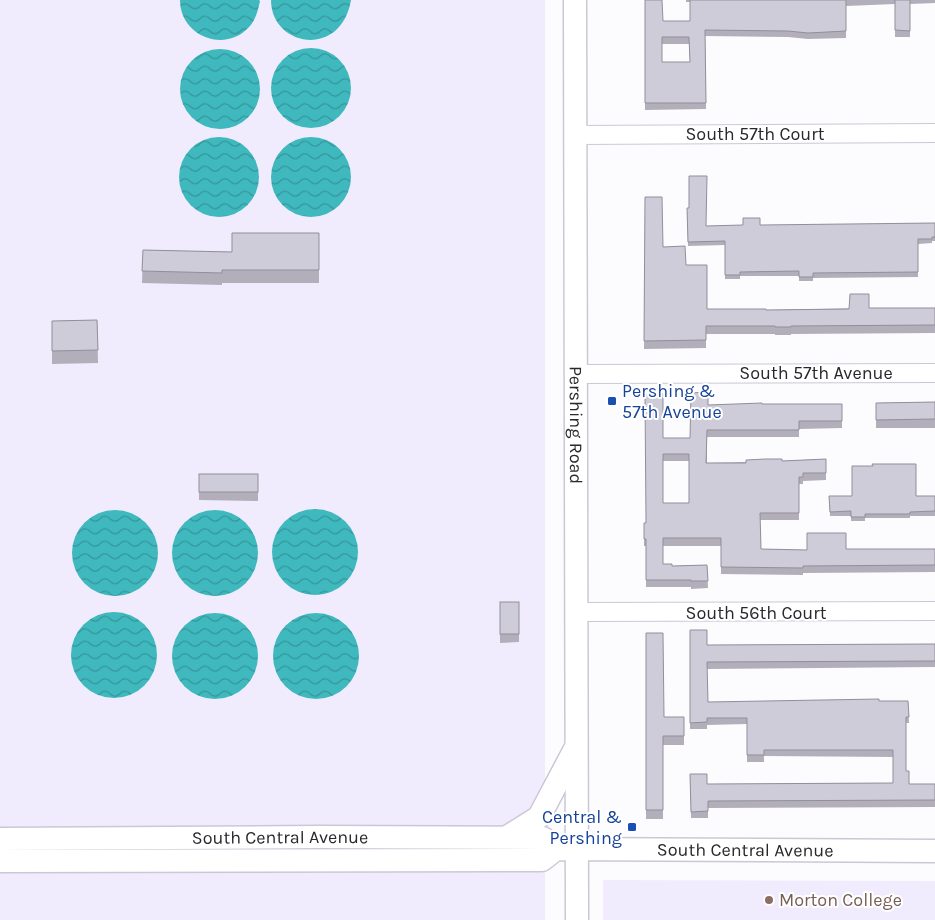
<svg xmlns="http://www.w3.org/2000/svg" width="935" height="920" viewBox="0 0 935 920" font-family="Karla,sans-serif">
<defs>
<pattern id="water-waves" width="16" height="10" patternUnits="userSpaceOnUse" patternTransform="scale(1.25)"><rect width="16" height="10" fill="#3fb9be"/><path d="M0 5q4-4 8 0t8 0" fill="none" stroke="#35969b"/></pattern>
</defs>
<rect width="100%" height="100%" fill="#fcfbfe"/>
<!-- built -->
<g fill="#f0ecfd">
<rect x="0" y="0" width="545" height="920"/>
<path d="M603 880 935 881V920H603Z"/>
</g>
<!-- water -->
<g fill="url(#water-waves)">
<path d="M180 0H259L260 1C258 10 256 19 250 26 226 54 180 37 180 0Z"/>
<path d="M271 0H351C341 59 271 47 271 0Z"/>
<circle cx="311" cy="88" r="40"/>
<circle cx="220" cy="89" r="40"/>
<circle cx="219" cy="177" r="40"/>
<circle cx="311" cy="177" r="40"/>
<circle cx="315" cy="552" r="43"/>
<circle cx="115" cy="553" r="43"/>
<circle cx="215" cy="553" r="43"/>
<circle cx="114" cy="655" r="43"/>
<circle cx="215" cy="656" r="43"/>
<circle cx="316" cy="656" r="43"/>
</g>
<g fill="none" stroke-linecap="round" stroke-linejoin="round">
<!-- minor casing -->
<g stroke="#cbc8d5" stroke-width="20">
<g id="minor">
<path d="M575 135 935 133"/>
<path d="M576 374 935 373"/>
<path d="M577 612 935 611"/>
</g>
</g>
<!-- major casing -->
<g stroke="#cbc8d5" stroke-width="25">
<g id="major">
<path id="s1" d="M575 0 577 920"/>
<path d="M507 837 539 817 575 749"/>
<path id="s2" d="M0 839 320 837 543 838 556 849"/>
<path id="s3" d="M0 861 542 860 556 849 935 851"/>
</g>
</g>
<!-- minor -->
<use href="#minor" stroke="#fff" stroke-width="18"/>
<!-- major -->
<use href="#major" stroke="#fff" stroke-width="22"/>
</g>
<!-- wall -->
<g fill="#b2afbb" fill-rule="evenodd">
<path d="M645 0 663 21H690V2H686V0H935V3L910 4V37H895V4L846 6V38L808 39 788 37 705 36 706 109 645 110ZM662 44H689L690 62H662Z"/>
<path d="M645 197 663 247 686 265 707 309 766 310 869 308H935V333L791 334V335H775V334H706V348L644 349Z"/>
<path d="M687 208 706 226 935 223V241H932V243L918 244V277L813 278V281H799V276H740V279H725V245L688 246Z"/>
<path d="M319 233V283H222V285L142 283 143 250 232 252Z"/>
<path d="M97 320 98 363 52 364V321Z"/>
<path d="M935 402V428H876V403Z"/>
<path d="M842 404V428L799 429V437H707V463L782 461 826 459V480L803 481V484H799V520H760L761 549 807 550 846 549H935V572L803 573V575L721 574V546H663V564L672 566 707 565 708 588 691 589V587H646V546H644V539L646 523 663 438H690L708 405ZM663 461H689V503H663Z"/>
<path d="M199 474H258V501L199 500Z"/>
<path d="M829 496H935V516H910V518H865V521H851V516H830Z"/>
<path d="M500 602H519V642L500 643Z"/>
<path d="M690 630 707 645 935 644V667L707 669 708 702 908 701 909 723H906V771L909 784H935V807L708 808V818H691L690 774 707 784 893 783V757L764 756V762H747V724L707 725V729H690Z"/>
<path d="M646 633 664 717H684V745H663V819H646Z"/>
</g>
<!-- building -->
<g fill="#cfccda" stroke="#918f99" fill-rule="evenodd">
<path d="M645 0H662L663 21H690V0H846V31L808 33 788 31 705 30 706 103H645ZM662 37H689L690 62H662Z"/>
<path d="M895 0H910V31L895 30Z"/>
<path d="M689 176H707L706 226 743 225V218H760V225L935 223V237H932V239H918V272L813 273V277H799V271L740 272V275H725V241L688 242 687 208H689Z"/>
<path d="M645 197H662L663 247 685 246 686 265H707V309H766V310L849 309 850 294H869V308H935V325L791 326V327H775V326H706V340L644 341Z"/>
<path d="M232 233H319V270H222V273L142 271 143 250 232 252Z"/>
<path d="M97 320 98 350 52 351V321Z"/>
<path d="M708 392V405L762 403V404H842V421H799V430H707L706 463H746V460L765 459H782V461L826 459V473H803V477H799V513H760L761 549 807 550V533H846V549H935V565L803 566V568L721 567V538H663V564H672V566L707 565 708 581H691V580H646V539H644V523H646L645 395 663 394V438H690L691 393ZM663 454H689V503H663Z"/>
<path d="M935 402V419L876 420V403Z"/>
<path d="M872 464H916V496H935V511L910 512V514H865V517H851V511L830 512 829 496H852V466H873Z"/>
<rect x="199" y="474" width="59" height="18"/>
<rect x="500" y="602" width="19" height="32"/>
<path d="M690 630H707V645L935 644V661L707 662 708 702 879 699V701H908L909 717H906V771H909V784H935V800L708 801V811L691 812 690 774H707V784L893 783V750H764V755H747V718H707V722L690 723Z"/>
<path d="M646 633H663L664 717H684V736H663V810H646Z"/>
</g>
<!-- markers -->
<g fill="#1a4fb4" stroke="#fff" stroke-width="2">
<rect x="607" y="396" width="10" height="10" rx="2.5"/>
<rect x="627" y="822" width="10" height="10" rx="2.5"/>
</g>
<circle fill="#8d6e63" stroke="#fff" stroke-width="2" cx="769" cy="900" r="5"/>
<g text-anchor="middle" stroke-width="4" stroke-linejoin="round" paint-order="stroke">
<!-- street labels -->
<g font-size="18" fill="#28272c" stroke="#fff">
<text x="755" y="140">South 57th Court</text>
<text x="816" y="379">South 57th Avenue</text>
<text dy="6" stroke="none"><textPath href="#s1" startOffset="425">Pershing Road</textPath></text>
<text x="756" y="619">South 56th Court</text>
<text dy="6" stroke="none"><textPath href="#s2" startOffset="280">South Central Avenue</textPath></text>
<text dy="6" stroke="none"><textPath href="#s3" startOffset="749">South Central Avenue</textPath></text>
</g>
<!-- transit labels -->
<g font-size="18" fill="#164399" stroke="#fff" text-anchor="start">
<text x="622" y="397">Pershing &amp;<tspan x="622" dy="21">57th Avenue</tspan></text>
<text x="622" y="823" text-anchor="end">Central &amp;<tspan x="622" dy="21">Pershing</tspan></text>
</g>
<!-- education labels -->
<g font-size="18" fill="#785e54" stroke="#fff" text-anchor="start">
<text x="779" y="906">Morton College</text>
</g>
</g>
</svg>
